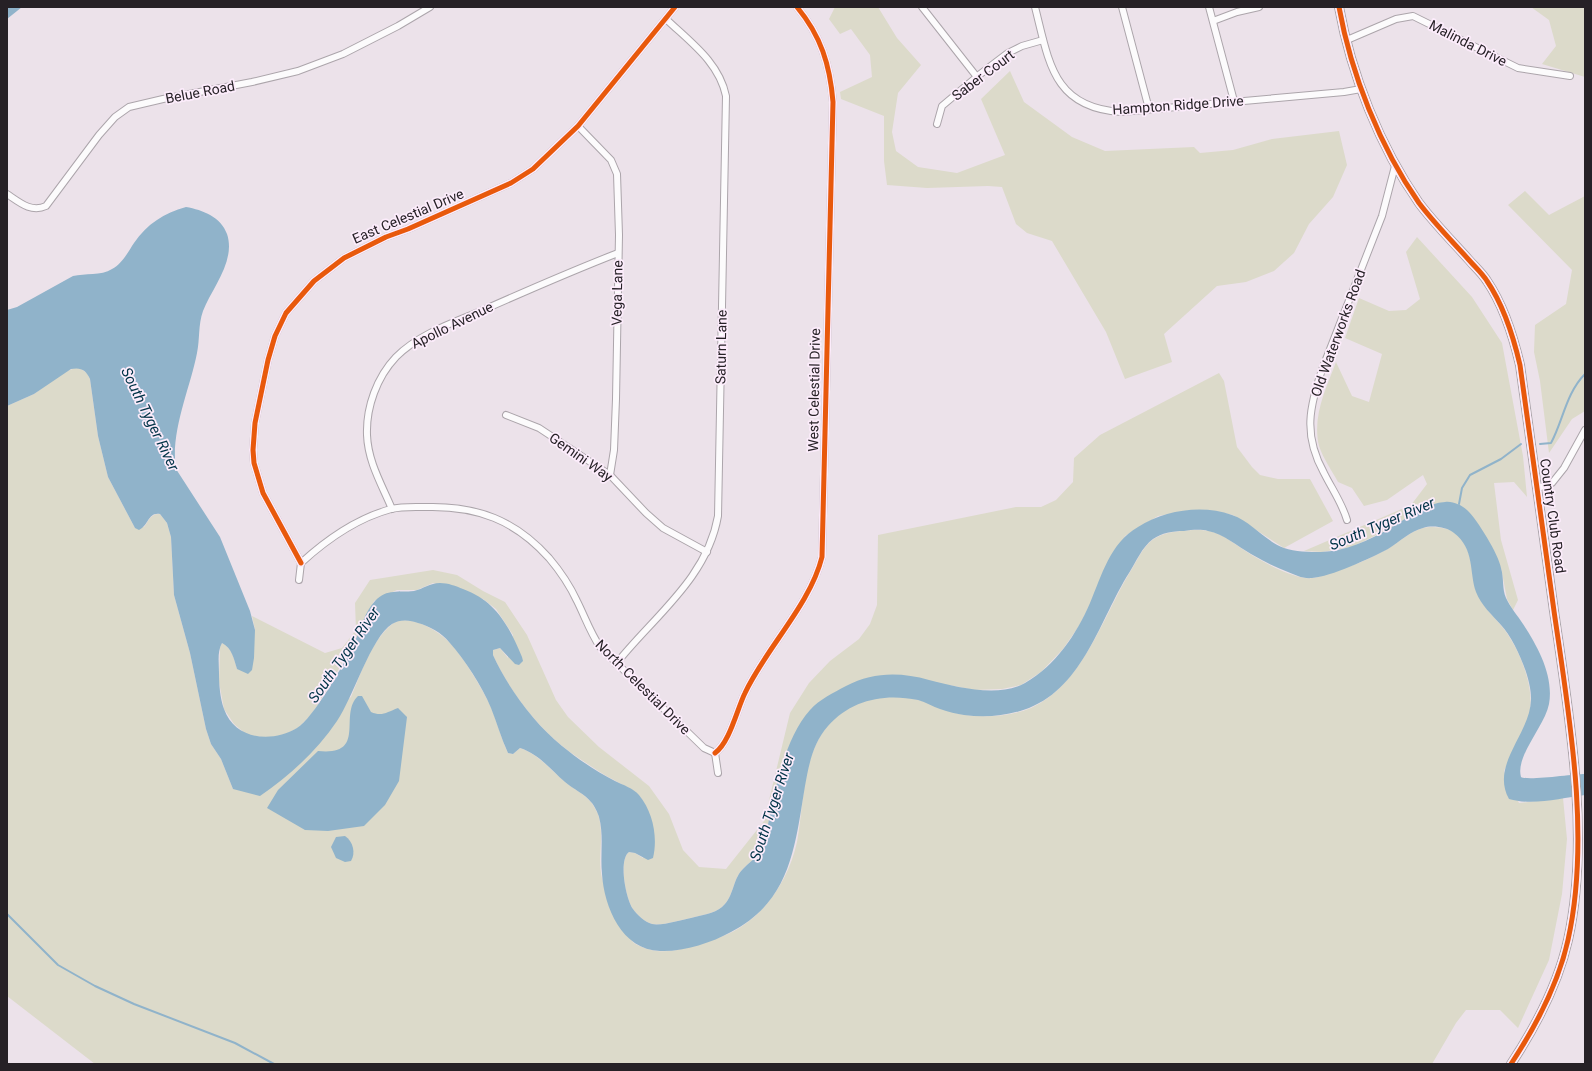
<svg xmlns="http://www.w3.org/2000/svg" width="1592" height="1071" viewBox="0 0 1592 1071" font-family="Roboto,sans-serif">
<rect width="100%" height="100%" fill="#ece2ea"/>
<!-- green -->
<g fill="#dcdaca">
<path d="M835 7H878L897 38 921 65 898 93 892 132 896 151 918 167 957 173 1005 155 981 99 1010 71 1024 102 1072 137 1105 151 1194 147 1200 153 1233 150 1272 139 1339 131 1347 165 1333 197 1309 224 1294 253 1274 271 1246 282 1217 286 1164 334 1172 362 1125 379 1106 332 1052 241 1027 233 1016 224 1002 187 988 186 927 188 887 185 884 161V116L841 99 840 92 872 77 870 55 851 29 840 34 829 19Z"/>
<path d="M1531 7H1585V78V77L1542 64 1556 46 1549 20Z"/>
<path d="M1525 191 1549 215 1585 196V411L1572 419 1549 453 1540 381 1534 352 1535 325 1566 304 1572 270 1508 205Z"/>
<path d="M1417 237 1472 297 1502 343 1523 456 1527 497 1514 482 1494 483 1501 540 1518 600 1513 610 1507 599 1501 568 1445 502 1422 509 1391 528 1352 547 1322 552 1304 551 1411 505 1427 484 1423 475 1387 500 1364 506 1352 488 1338 482C1332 471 1323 458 1319 446 1312 416 1326 389 1336 362L1352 396 1369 402 1382 354 1345 338 1359 298 1389 311 1406 310 1420 299 1406 252Z"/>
<path d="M78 367 87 373 90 379 98 436 108 477 135 528 144 527C149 520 151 513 160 514L167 523 171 537 174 595 190 653 206 729 211 744 221 759 233 789 351 697C361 673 371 642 391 625 406 612 436 629 448 641 462 654 483 690 491 707 497 722 501 738 508 753L513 754 520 748C538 754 550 769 564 781 572 788 583 793 590 801 592 802 597 812 598 814 605 835 597 858 602 878 604 888 628 938 634 943 640 947 650 950 657 951 675 953 694 945 712 940 756 928 787 887 797 842 805 799 801 746 838 715 860 697 895 693 922 701 935 705 946 711 960 714 984 718 1008 717 1031 708 1084 684 1104 613 1133 567 1138 558 1143 548 1151 541 1160 534 1170 532 1181 531 1191 530 1203 529 1213 532 1226 536 1236 545 1247 552 1265 563 1286 575 1306 578 1315 579 1321 576 1330 573 1350 567 1370 559 1389 548 1399 542 1411 531 1423 528 1430 526 1440 527 1447 529 1478 539 1468 583 1484 605 1490 614 1498 621 1504 629 1521 652 1537 692 1528 719 1522 737 1512 754 1504 771L1519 803 1563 798 1567 839 1562 894 1549 960 1518 1028 1500 1010H1466L1456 1023 1432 1064H95L7 996V406L34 394 64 372Z"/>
<path d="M1219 373 1224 381 1237 447 1252 467 1260 475 1278 479H1310L1333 521 1284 548 1233 515 1214 511 1193 510 1158 516 1125 536 1079 626 1063 649 1041 672 1021 685 1002 689 974 690 949 685 812 708C781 748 774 800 763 848 758 857 749 862 742 870 732 881 734 897 722 907 714 914 701 915 691 918 681 920 662 926 652 924 645 922 637 915 633 909 626 899 618 860 629 852L635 853 643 858C644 845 648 819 645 807 642 791 625 787 614 780 602 774 591 766 580 759 543 735 511 695 493 655V650L500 648 508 658 513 635 496 609 483 599 433 583 417 590H397L374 601 353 645 317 706 310 716 298 728 284 735 268 738 247 735 234 724 224 709 219 682 220 647 222 643C232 648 234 658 237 669L255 630 252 616 325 653 342 648 356 630 355 603 370 580 433 570 457 575 483 591 505 602 527 635 556 700 568 717 599 747 649 786 669 814 683 850 699 867 726 869 764 821 790 713 809 683 830 661 859 639 870 624 877 605 878 535 1016 507H1041L1056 500 1073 482 1074 458 1100 435Z"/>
</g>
<!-- water -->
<g fill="#90b3ca">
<path d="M7 7H22L7 19Z"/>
<path d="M186 207C203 210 221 217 227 234 236 261 212 288 203 311 198 325 200 339 197 353 190 389 170 432 176 469L220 537 250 611 255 630 254 658 252 670 248 674 237 669C234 659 232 648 222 643 217 652 219 663 219 673 219 684 220 698 224 709 235 740 272 743 297 728 313 719 345 662 354 644 360 630 365 611 375 601 387 588 399 593 414 591 423 589 430 583 440 583 448 583 456 586 463 589 496 601 509 626 522 657L523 661 519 665 515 664 500 648 493 650V655C508 688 534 723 562 746 578 759 597 772 615 781 623 785 633 788 639 795 653 812 658 837 653 858L648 860 635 853 629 852C618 860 626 899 633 909 637 915 645 922 652 924 662 926 681 920 691 918 701 915 714 914 722 907 734 897 732 881 742 870 749 862 758 857 763 848 773 805 780 744 810 710 820 699 833 693 846 686 873 672 900 672 929 680 957 687 998 698 1025 683 1056 665 1076 635 1090 603 1102 575 1110 543 1138 527 1165 510 1202 504 1232 515 1252 522 1265 541 1284 548 1295 552 1309 552 1321 552 1345 551 1369 541 1390 528 1406 519 1426 503 1445 502 1453 501 1461 505 1467 510 1477 519 1499 555 1501 568 1504 578 1502 589 1506 598 1510 607 1518 616 1523 624 1538 647 1554 676 1549 704 1545 726 1515 756 1521 777 1528 781 1573 774 1585 774V795C1561 798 1533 806 1509 799 1490 765 1530 734 1531 700 1532 679 1515 640 1501 625 1492 615 1481 605 1476 592 1469 572 1475 549 1454 533 1447 527 1432 525 1423 528 1411 531 1399 542 1388 549 1371 558 1330 577 1312 578 1303 579 1295 575 1288 572 1275 567 1263 561 1251 554 1237 546 1224 534 1208 531 1201 529 1191 530 1184 531 1172 531 1162 533 1153 539 1142 547 1136 562 1129 573 1100 619 1084 686 1029 708 1008 716 986 718 964 715 957 714 948 712 940 709 933 707 926 702 918 700 884 693 851 700 828 726 813 743 809 764 805 786 795 846 791 901 731 932 711 943 683 952 660 951 622 950 604 907 602 874 600 855 604 835 599 817 598 813 594 805 591 802 585 794 573 789 565 782 551 770 539 754 520 748L513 754 508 753C501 738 497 723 491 708 482 686 465 660 449 642 442 633 429 626 418 623 410 620 400 619 392 624 371 637 353 698 337 721 317 751 289 776 260 796L233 789 221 759 211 744 206 729 190 653 174 595 171 537 167 523 160 514C148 512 149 525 139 530L135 528 108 477 98 436 90 379C86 370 81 367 71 369L34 394 7 406V310L17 307 73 276C85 273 101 276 112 269 122 264 128 252 134 243 147 224 164 213 186 207Z"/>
<path d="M358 696H362L371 712C382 717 387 712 398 708L407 717 399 781 385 805 364 826 328 831 305 830 267 808 278 790 318 751C368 756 338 715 358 696Z"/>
<path d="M345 836C353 841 356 853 351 861L345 862 336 858 331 847 336 837Z"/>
</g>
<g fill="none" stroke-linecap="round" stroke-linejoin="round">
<!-- stream -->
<g stroke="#90b3ca" stroke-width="2">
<path d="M1540 444 1551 443C1563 421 1566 393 1585 374"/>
<path d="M1459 504 1462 488 1470 475 1501 459 1521 444"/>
<path d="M7 914 58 965 95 986 134 1004 235 1043 274 1064"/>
</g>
<!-- minor casing -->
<g stroke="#aca5ab" stroke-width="8">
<g id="minor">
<path d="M922 7 977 77"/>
<path d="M1035 7C1049 62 1053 108 1121 112L1344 92 1361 89"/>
<path d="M1122 7 1149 109"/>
<path d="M1209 7 1234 101"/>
<path d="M1213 21 1237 12 1259 7"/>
<path d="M1347 40 1396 19 1413 16 1518 68 1570 76"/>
<path d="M937 124 942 106 979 75 1008 53 1022 46 1043 40"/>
<path d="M578 126 611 160 617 174 619 235 616 399 614 450 610 475"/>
<path d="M7 194C19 202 31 213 46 206L99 135 115 117 129 107 163 99 252 82 298 71 343 54 398 26 430 7"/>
<path d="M506 415 539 428 610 475 646 513 663 528 707 552"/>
<path d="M1538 488 1552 483 1564 468 1585 430"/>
<path d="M392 509C382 485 368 462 367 435 366 407 377 377 396 357 419 334 452 323 481 311 526 291 572 271 618 253"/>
<path d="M1347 520C1342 503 1332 489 1324 473 1303 435 1309 407 1323 367L1382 216 1395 166"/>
<path d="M301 563 263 493 254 463 253 450 255 423 268 360 275 336 286 313 314 281 344 258 386 237 408 229 511 183 533 169 578 126 675 7"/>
<path d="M299 580 301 563C326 540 358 518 391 509 403 506 416 507 428 507 477 506 515 520 549 558 560 571 570 586 577 601 585 617 590 632 600 647L704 748 715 753"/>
<path d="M616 664C653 617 707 579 718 516L726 96C719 62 690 42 666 19"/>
<path d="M715 753C730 742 737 709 745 693 766 648 810 605 822 557L833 102C830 65 821 36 797 7"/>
<path d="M715 753 718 773"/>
</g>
</g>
<!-- tertiary casing -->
<g stroke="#aca5ab" stroke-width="10">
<path id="tertiary" d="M1339 7C1351 74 1380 147 1419 203 1434 223 1452 241 1469 260 1475 267 1482 273 1487 281 1504 306 1513 335 1520 365 1532 447 1543 529 1554 611 1569 715 1591 837 1568 940 1558 985 1536 1026 1511 1064"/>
</g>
<!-- minor -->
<use href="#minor" stroke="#fcfbfc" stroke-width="6"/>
<!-- tertiary -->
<use href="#tertiary" stroke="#fcfbfc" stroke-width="8"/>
<!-- cycleway casing -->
<g stroke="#fcecfb" stroke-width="8">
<g id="cycleway">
<path d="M1339 7C1351 74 1380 147 1419 203 1434 223 1452 241 1469 260 1475 267 1482 273 1487 281 1504 306 1513 335 1520 365 1532 447 1543 529 1554 611 1569 715 1591 837 1568 940 1558 985 1536 1026 1511 1064"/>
<path d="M301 563 263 493 254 463 253 450 255 423 268 360 275 336 286 313 314 281 344 258 386 237 408 229 511 183 533 169 578 126 675 7"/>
<path d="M715 753C730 742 737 709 745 693 766 648 810 605 822 557L833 102C830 65 821 36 797 7"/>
</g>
</g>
<!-- cycleway -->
<use href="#cycleway" stroke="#e8590c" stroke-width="5"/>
</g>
<g text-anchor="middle" stroke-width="3.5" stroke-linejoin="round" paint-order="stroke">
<!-- street labels -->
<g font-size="14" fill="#262126" stroke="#fcecfb">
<text transform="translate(1468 43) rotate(27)" y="5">Malinda Drive</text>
<text transform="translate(983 75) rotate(-37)" y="5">Saber Court</text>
<text transform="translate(200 92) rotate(-11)" y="5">Belue Road</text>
<text transform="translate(1178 105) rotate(-4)" y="5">Hampton Ridge Drive</text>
<text transform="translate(408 216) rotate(-23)" y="5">East Celestial Drive</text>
<text transform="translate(617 293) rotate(-89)" y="5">Vega Lane</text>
<text transform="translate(452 325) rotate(-26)" y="5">Apollo Avenue</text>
<text transform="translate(1338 333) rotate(-70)" y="5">Old Waterworks Road</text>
<text transform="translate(721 347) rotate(-89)" y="5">Saturn Lane</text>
<text transform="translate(814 390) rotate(-89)" y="5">West Celestial Drive</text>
<text transform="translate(581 457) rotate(35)" y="5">Gemini Way</text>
<text transform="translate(1553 516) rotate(82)" y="5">Country Club Road</text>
<text transform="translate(643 687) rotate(45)" y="5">North Celestial Drive</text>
</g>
<!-- water labels -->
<g font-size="15" font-style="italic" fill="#003347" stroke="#fcecfb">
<text transform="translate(150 419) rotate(64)" y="5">South Tyger River</text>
<text transform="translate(1382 524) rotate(-23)" y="5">South Tyger River</text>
<text transform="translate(344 655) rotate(-55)" y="5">South Tyger River</text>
<text transform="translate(772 807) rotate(-72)" y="5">South Tyger River</text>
</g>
</g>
<!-- border -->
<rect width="1592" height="1071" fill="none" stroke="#262126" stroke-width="16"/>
</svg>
